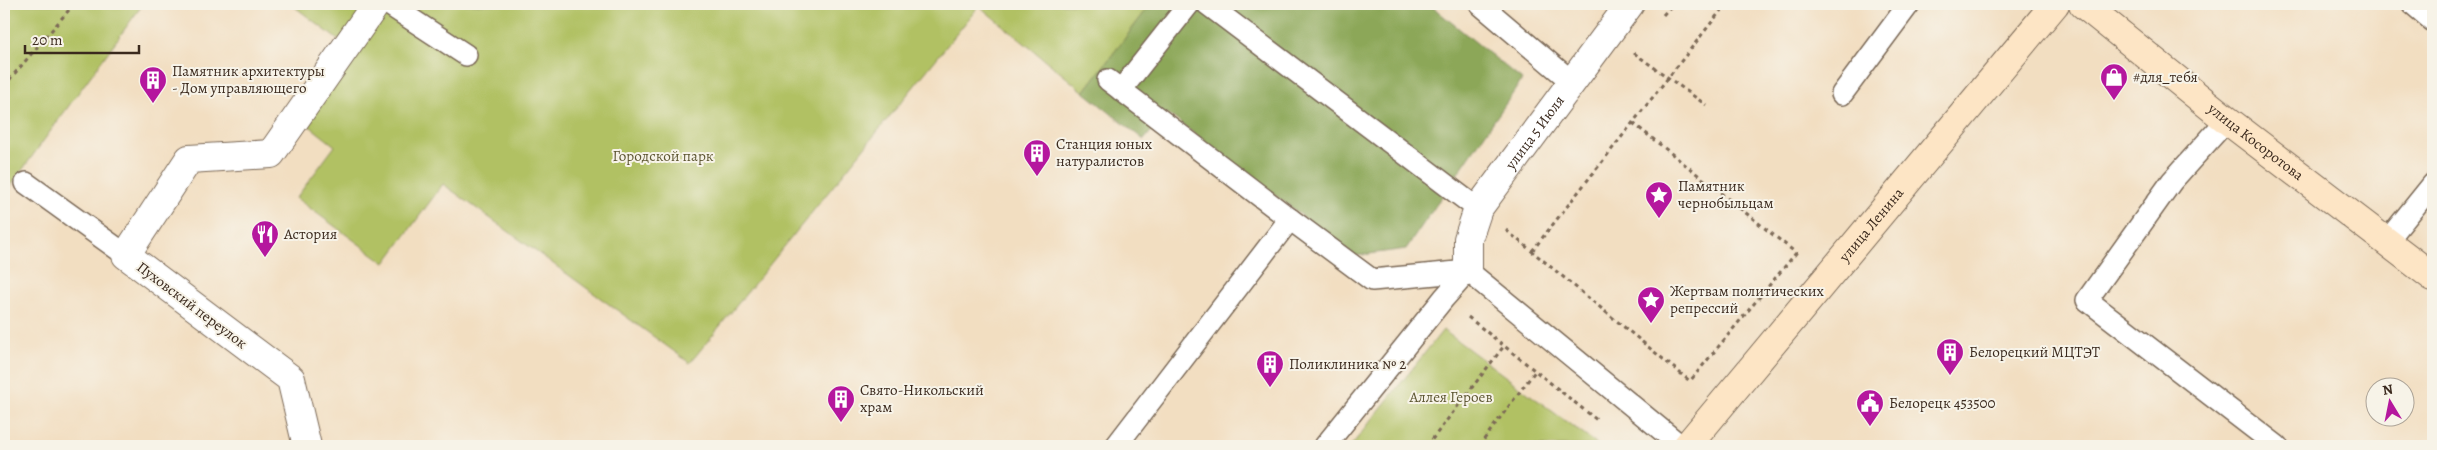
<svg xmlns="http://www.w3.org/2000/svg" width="2437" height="450" viewBox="0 0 2437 450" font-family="Alegreya,serif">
<rect width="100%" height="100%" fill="#f7f3e8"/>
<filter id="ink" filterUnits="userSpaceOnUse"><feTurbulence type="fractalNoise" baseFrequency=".02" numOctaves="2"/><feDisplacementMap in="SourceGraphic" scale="10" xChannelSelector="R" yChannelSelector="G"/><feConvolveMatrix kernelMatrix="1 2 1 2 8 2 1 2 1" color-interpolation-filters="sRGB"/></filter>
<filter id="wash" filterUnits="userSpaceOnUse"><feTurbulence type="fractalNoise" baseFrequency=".0096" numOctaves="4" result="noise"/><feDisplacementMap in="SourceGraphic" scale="20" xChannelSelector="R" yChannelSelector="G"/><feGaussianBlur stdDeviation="1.12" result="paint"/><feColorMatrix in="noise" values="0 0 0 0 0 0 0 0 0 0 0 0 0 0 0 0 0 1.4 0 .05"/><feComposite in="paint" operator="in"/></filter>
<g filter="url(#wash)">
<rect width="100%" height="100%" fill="#f2dec1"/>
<!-- green -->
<g fill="#b1c163" stroke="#767640">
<path d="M4 4H143L4 195Z"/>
<path d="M291 4H1151L1084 92 979 6 690 363 443 184 385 263 296 198 335 146 307 124 355 53Z"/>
<path d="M1443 330 1599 446H1351Z"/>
</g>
<!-- forest -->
<path fill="#8ca759" stroke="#64683c" d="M1151 4H1429L1522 80 1406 249 1355 256 1167 113 1144 140 1084 92Z"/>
</g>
<g filter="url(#ink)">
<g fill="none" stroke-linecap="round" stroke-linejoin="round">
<!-- lane casing -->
<g stroke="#7b6957" stroke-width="24">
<g id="lane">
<path d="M388 4 466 55"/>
<path d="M1207 4 1478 209"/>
<path d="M1480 4 1571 81"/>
<path d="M2413 4 2433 21"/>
<path d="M1108 80 1290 219"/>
<path d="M1121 90 1189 4"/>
<path d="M1842 94 1909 4"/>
<path d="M2227 120 2172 181 2087 300 2277 446"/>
<path d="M26 183 126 255"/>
<path d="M2387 241 2433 184"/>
<path d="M1116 446 1290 219 1372 280 1468 271 1681 446"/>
<path d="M1325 446 1444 298 1468 271"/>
</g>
</g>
<!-- street casing -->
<g stroke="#7b6957" stroke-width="30">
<g id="street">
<path id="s1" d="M1468 271V239L1478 209 1630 4"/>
<path d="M307 446 291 379 126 255 189 159 271 154 376 4"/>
</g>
</g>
<!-- secondary casing -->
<g stroke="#7b6957" stroke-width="30">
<g id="secondary">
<path id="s2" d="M2083 4 2227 120 2433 277"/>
<path id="s3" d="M1687 446 2055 4"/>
</g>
</g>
<!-- path -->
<g stroke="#7b6957" stroke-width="3" stroke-dasharray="4 4" stroke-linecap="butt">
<path d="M1663 15 1673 4"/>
<path d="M1634 53 1706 105"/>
<path d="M4 86 74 4"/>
<path d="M1633 123 1796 253 1690 381"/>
<path d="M1506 230 1691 382"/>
<path d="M1532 251 1726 4"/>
<path d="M1468 317 1598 421"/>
<path d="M1427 446 1504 346"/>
<path d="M1479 446 1536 370"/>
</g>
<!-- lane -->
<use href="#lane" stroke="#fff" stroke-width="21"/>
<!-- street -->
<use href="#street" stroke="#fff" stroke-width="28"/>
<!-- secondary -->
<use href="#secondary" stroke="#fde5c5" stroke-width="28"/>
</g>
</g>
<!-- icons -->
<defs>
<g id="shop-pin" transform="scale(1.4375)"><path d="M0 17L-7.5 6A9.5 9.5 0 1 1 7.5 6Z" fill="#b5179e" stroke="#f7f3e8"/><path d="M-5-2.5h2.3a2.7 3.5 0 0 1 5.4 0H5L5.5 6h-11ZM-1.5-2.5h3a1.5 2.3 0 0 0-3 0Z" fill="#fff"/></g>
<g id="building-pin" transform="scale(1.4375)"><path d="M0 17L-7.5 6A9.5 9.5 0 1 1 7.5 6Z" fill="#b5179e" stroke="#f7f3e8"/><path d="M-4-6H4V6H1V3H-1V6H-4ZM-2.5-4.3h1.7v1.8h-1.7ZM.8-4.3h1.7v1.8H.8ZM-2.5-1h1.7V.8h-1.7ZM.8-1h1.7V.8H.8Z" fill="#fff"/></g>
<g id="sight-pin" transform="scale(1.4375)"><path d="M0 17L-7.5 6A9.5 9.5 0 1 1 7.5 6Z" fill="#b5179e" stroke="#f7f3e8"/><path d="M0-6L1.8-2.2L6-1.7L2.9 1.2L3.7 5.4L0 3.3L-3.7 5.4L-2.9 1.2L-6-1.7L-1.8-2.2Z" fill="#fff"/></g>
<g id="restaurant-pin" transform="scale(1.4375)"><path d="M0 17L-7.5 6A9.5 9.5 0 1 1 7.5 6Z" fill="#b5179e" stroke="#f7f3e8"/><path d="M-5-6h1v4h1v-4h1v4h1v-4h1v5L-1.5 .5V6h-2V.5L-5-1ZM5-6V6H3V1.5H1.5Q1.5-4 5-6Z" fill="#fff"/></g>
<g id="civic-pin" transform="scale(1.4375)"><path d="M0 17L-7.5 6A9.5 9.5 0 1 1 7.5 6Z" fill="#b5179e" stroke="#f7f3e8"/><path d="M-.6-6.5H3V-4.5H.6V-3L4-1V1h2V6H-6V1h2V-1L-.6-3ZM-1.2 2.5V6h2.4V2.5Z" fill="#fff"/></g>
</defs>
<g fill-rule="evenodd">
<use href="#shop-pin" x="2114" y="77"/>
<use href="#building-pin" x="153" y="80"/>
<use href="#building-pin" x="1037" y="153"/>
<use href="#sight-pin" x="1659" y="195"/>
<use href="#restaurant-pin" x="265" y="234"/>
<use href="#sight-pin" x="1651" y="300"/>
<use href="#building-pin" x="1950" y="352"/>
<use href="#building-pin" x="1270" y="364"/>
<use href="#building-pin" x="841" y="399"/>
<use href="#civic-pin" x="1870" y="403"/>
</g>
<g text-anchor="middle" stroke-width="4" stroke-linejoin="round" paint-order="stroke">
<!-- poi labels -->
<g font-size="15" fill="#3b2a1e" stroke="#f7f3e8" text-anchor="start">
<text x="172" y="76">Памятник архитектуры<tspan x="172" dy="17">- Дом управляющего</tspan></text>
<text x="2133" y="82">#для_тебя</text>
<text x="1056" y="149">Станция юных<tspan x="1056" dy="17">натуралистов</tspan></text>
<text x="1678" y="191">Памятник<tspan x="1678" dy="17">чернобыльцам</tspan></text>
<text x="284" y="239">Астория</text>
<text x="1670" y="296">Жертвам политических<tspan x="1670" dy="17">репрессий</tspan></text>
<text x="1969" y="357">Белорецкий МЦТЭТ</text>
<text x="1289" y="369">Поликлиника № 2</text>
<text x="860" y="395">Свято-Никольский<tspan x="860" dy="17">храм</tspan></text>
<text x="1889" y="408">Белорецк 453500</text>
</g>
<!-- street labels -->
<g font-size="15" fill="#3b2a1e" stroke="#f7f3e8">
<text dy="5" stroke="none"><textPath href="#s1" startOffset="159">улица 5 Июля</textPath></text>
<text dy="5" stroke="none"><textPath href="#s2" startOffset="221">улица Косоротова</textPath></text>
<text dy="5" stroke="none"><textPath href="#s3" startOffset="288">улица Ленина</textPath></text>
<text transform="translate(192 305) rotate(37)" y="5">Пуховский переулок</text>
</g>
<!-- park labels -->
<g font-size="15" fill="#5e5733" stroke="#f7f3e8">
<text x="663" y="161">Городской парк</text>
<text x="1451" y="402">Аллея Героев</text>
</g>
</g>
<!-- margin -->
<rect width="2437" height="450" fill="none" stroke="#f7f3e8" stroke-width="20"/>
<!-- north arrow -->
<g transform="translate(2390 402) rotate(350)"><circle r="24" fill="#f7f3e8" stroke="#aca397"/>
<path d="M0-4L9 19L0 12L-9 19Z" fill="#b5179e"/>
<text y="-8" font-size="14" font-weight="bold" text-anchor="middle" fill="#3b2a1e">N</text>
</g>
<!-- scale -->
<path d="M25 45v8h114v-8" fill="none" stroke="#3b2a1e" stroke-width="2.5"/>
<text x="32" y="45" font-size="15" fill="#3b2a1e" stroke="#f7f3e8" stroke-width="4" paint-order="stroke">20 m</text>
</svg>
